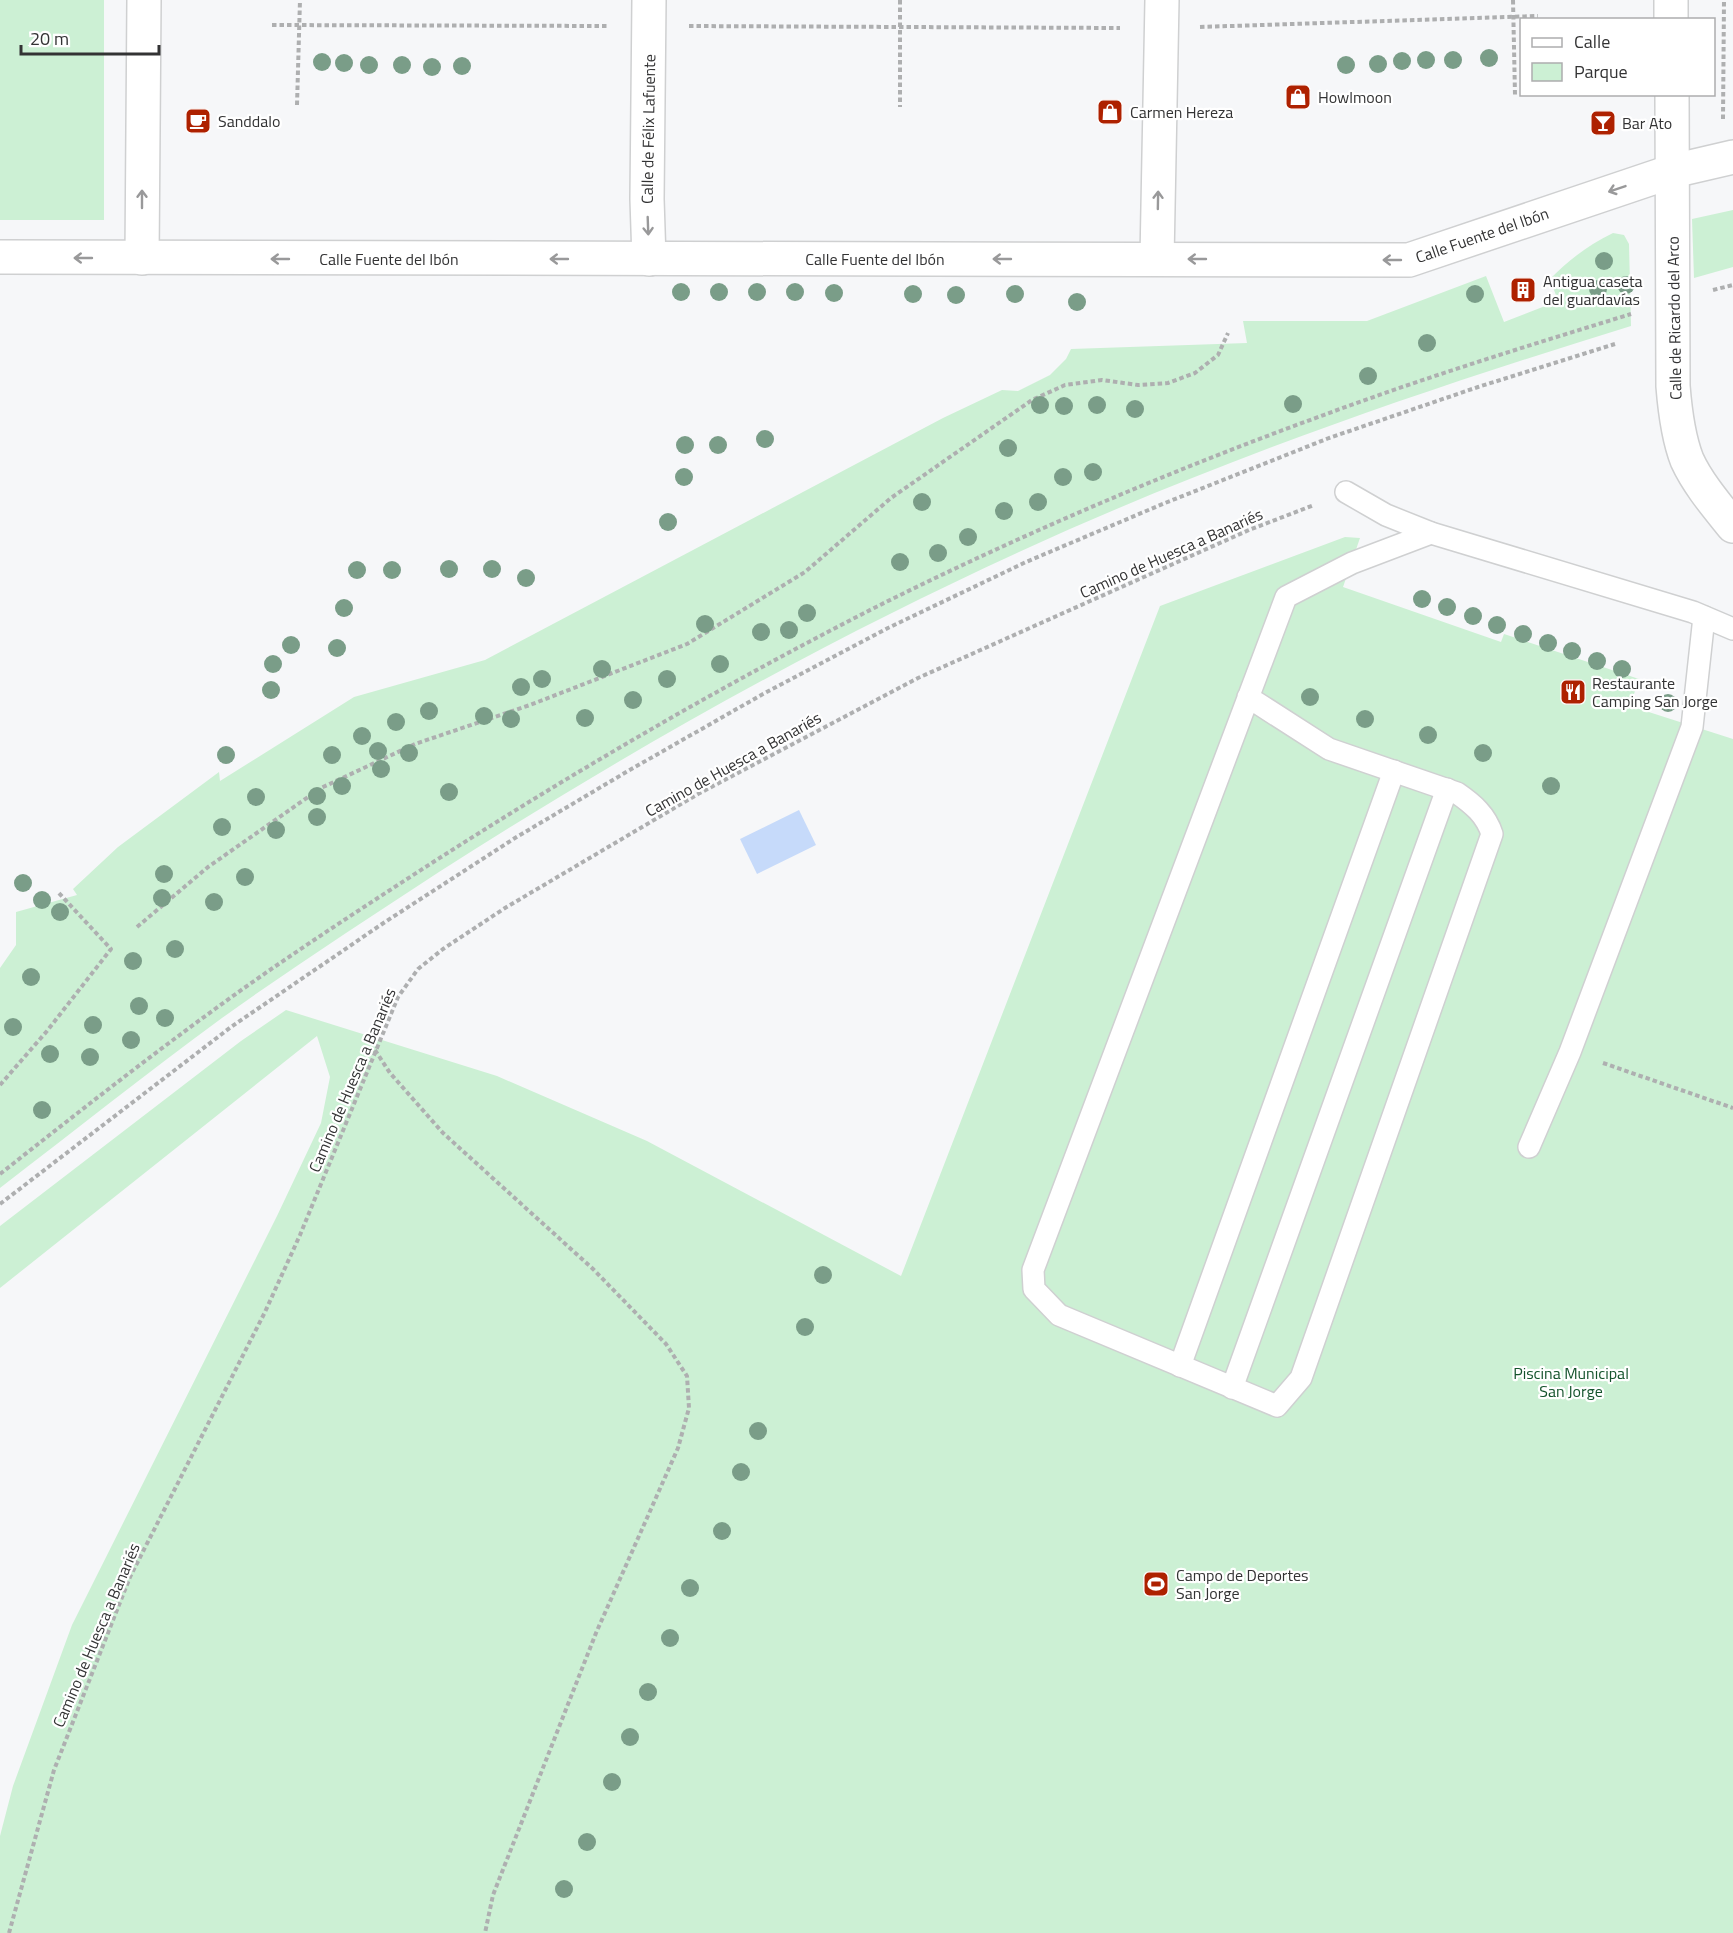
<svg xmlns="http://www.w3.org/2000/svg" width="1733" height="1933" viewBox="0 0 1733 1933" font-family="'Titillium Web',sans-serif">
<rect width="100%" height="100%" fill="#f6f7f9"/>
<!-- green -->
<g fill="#ccf0d4">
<rect x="0" y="0" width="104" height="220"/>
<path d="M1733 210V267L1694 278 1692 219Z"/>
<path d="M1613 233 1624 235 1629 244 1631 326C1423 390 1217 461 1019 552 818 644 625 753 439 872 366 920 293 967 222 1018 147 1073 74 1131 0 1188V968L16 945V912L77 895 73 889 118 847 219 772 220 781 354 697 485 660 943 418 1002 390 1018 391 1050 375 1066 359 1071 349 1247 343 1243 321H1367L1486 276 1504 322 1558 301 1550 279C1569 260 1588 245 1613 233Z"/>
<path d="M1345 537 1360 538 1343 587 1501 642 1504 634 1639 679 1630 706 1733 739V1933H0V1836L13 1786 72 1625 277 1216 321 1123 330 1077 317 1036 0 1288V1226L241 1041 286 1010 497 1076 647 1141 901 1276 1160 606Z"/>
</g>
<!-- water -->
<path fill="#c6dafa" d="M799 810 816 845 757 874 740 839Z"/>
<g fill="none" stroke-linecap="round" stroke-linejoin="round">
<!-- service casing -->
<g stroke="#cfd0d1" stroke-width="24">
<g id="service">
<path d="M1346 492 1386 515 1431 533 1693 612 1733 629"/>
<path d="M1248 697 1329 749 1457 793C1473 804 1486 815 1492 834L1301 1378 1277 1406 1059 1315 1034 1289 1033 1270 1286 597 1352 563 1431 533"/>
<path d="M1529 1147 1570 1052 1692 727 1704 617"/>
<path d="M1180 1366 1394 771"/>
<path d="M1232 1388 1447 789"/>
</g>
</g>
<!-- minor casing -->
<g stroke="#cfd0d1" stroke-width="36">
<g id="minor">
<path d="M1671 0V20"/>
<path d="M1672 94 1673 386C1675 411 1678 437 1687 460 1698 484 1717 506 1733 526"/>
<path d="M0 257 1409 260 1673 171 1733 157"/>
<path d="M142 258 144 0"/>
<path d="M649 259 647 199 649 0"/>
<path d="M1157 259 1162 0"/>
</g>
</g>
<!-- path -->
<g stroke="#aeafb0" stroke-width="4" stroke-dasharray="4.5 3" stroke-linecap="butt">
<path d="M900 0V107"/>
<path d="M1513 0 1515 95"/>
<path d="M272 25 607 26"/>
<path d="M689 26 1120 28"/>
<path d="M1200 27 1538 16"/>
<path d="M297 105 300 0"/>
<path d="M1723 119 1724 0"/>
<path d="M1713 290 1733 285"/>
<path d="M137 927 208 867 321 788 415 744 530 705 687 644 805 572 891 498 1032 400 1065 385 1102 380 1138 385 1168 383 1195 373 1218 355 1228 333"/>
<path d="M375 1050 390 1073 443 1133 593 1269 666 1344 687 1376 689 1408 678 1448 596 1633 493 1895 485 1933"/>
<path d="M1603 1063 1733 1108"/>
<path d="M0 1085 47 1031 111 949 58 892"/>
<path d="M0 1174C71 1118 142 1062 215 1009 282 960 353 914 424 868 570 774 721 686 876 607 1020 535 1170 471 1321 416 1423 378 1527 346 1631 314"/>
<path d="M0 1204 231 1027 385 922 515 838 628 771 763 694 888 628 1026 562 1165 503 1329 438 1478 387 1615 344"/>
<path d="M9 1933 54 1770 130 1577 265 1312 300 1235 398 997 418 969 443 949 505 908 698 794 918 678 1249 530 1314 505"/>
</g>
<!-- service -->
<use href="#service" stroke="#fff" stroke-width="21"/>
<!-- minor -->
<use href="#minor" stroke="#fff" stroke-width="33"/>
</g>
<!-- trees -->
<g fill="#7a9d88">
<circle cx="1489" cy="58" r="9"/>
<circle cx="1426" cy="60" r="9"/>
<circle cx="1453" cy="60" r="9"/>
<circle cx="1402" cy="61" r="9"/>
<circle cx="322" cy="62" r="9"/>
<circle cx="344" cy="63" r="9"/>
<circle cx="1378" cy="64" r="9"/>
<circle cx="369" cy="65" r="9"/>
<circle cx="402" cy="65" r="9"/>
<circle cx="1346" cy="65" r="9"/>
<circle cx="462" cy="66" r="9"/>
<circle cx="432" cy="67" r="9"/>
<circle cx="1604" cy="261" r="9"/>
<circle cx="1626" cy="285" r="9"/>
<circle cx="1598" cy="289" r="9"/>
<circle cx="681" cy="292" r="9"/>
<circle cx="719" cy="292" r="9"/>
<circle cx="757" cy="292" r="9"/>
<circle cx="795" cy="292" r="9"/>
<circle cx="834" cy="293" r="9"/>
<circle cx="913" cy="294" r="9"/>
<circle cx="1015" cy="294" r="9"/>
<circle cx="1475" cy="294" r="9"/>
<circle cx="956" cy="295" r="9"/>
<circle cx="1077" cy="302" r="9"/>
<circle cx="1427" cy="343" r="9"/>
<circle cx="1368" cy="376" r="9"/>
<circle cx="1293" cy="404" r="9"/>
<circle cx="1040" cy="405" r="9"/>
<circle cx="1097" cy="405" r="9"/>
<circle cx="1064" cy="406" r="9"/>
<circle cx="1135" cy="409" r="9"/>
<circle cx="765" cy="439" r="9"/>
<circle cx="685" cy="445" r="9"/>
<circle cx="718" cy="445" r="9"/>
<circle cx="1008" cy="448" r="9"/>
<circle cx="1093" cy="472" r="9"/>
<circle cx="684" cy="477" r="9"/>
<circle cx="1063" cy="477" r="9"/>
<circle cx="922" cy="502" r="9"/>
<circle cx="1038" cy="502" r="9"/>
<circle cx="1004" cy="511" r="9"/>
<circle cx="668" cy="522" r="9"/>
<circle cx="968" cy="537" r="9"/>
<circle cx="938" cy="553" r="9"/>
<circle cx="900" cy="562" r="9"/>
<circle cx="449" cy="569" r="9"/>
<circle cx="492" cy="569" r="9"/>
<circle cx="357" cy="570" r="9"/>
<circle cx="392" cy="570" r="9"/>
<circle cx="526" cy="578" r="9"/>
<circle cx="1422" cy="599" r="9"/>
<circle cx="1447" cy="607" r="9"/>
<circle cx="344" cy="608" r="9"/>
<circle cx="807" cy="613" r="9"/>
<circle cx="1473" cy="616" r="9"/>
<circle cx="705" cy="624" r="9"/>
<circle cx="1497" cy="625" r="9"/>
<circle cx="789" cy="630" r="9"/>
<circle cx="761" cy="632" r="9"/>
<circle cx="1523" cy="634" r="9"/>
<circle cx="1548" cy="643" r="9"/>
<circle cx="291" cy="645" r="9"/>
<circle cx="337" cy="648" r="9"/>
<circle cx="1572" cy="651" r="9"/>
<circle cx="1597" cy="661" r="9"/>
<circle cx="273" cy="664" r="9"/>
<circle cx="720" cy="664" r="9"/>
<circle cx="602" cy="669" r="9"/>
<circle cx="1622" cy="669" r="9"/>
<circle cx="542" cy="679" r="9"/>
<circle cx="667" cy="679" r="9"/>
<circle cx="521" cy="687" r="9"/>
<circle cx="271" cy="690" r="9"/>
<circle cx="1310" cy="697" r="9"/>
<circle cx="633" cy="700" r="9"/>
<circle cx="1668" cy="703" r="9"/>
<circle cx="429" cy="711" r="9"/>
<circle cx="484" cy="716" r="9"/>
<circle cx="585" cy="718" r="9"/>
<circle cx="511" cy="719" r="9"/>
<circle cx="1365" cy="719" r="9"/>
<circle cx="396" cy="722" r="9"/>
<circle cx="1428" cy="735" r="9"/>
<circle cx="362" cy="736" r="9"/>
<circle cx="378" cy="751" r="9"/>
<circle cx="409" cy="753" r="9"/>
<circle cx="1483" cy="753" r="9"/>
<circle cx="226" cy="755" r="9"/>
<circle cx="332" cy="755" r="9"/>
<circle cx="381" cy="769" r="9"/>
<circle cx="342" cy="786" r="9"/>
<circle cx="1551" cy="786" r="9"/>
<circle cx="449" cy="792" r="9"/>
<circle cx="317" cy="796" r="9"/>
<circle cx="256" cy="797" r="9"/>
<circle cx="317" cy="817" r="9"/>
<circle cx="222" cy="827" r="9"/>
<circle cx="276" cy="830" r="9"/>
<circle cx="164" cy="874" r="9"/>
<circle cx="245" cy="877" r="9"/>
<circle cx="23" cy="883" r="9"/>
<circle cx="162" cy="898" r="9"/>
<circle cx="42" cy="900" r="9"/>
<circle cx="214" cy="902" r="9"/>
<circle cx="60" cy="912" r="9"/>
<circle cx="175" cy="949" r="9"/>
<circle cx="133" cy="961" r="9"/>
<circle cx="31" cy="977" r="9"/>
<circle cx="139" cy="1006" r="9"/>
<circle cx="165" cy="1018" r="9"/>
<circle cx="93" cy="1025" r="9"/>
<circle cx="13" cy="1027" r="9"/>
<circle cx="131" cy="1040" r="9"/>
<circle cx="50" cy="1054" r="9"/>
<circle cx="90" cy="1057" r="9"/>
<circle cx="42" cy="1110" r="9"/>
<circle cx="823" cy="1275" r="9"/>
<circle cx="805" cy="1327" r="9"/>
<circle cx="758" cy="1431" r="9"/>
<circle cx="741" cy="1472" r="9"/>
<circle cx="722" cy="1531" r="9"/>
<circle cx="690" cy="1588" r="9"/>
<circle cx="670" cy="1638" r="9"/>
<circle cx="648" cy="1692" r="9"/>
<circle cx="630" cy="1737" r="9"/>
<circle cx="612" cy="1782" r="9"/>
<circle cx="587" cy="1842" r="9"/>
<circle cx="564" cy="1889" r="9"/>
</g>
<!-- one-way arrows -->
<defs><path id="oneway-shaft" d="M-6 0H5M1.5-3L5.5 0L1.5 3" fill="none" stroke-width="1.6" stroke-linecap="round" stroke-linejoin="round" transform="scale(1.5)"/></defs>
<g stroke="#99999a">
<use href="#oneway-shaft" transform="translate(1617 189) rotate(161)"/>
<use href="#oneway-shaft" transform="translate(142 199) rotate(-90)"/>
<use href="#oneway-shaft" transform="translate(1158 200) rotate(-89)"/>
<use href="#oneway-shaft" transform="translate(648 226) rotate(88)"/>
<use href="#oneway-shaft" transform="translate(83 258) rotate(-180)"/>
<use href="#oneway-shaft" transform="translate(280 259) rotate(-180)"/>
<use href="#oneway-shaft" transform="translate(559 259) rotate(-180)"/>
<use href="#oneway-shaft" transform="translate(1002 259) rotate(-180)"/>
<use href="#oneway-shaft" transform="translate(1197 259) rotate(-180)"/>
<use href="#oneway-shaft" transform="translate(1392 260) rotate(180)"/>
</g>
<!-- icons -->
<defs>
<g id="shop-square" transform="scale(1.35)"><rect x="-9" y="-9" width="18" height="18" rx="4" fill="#ae2100" stroke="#fff"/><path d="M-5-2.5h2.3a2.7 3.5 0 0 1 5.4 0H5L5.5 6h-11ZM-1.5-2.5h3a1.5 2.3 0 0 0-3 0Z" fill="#fff"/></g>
<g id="cafe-square" transform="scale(1.35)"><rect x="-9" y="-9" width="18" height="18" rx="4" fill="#ae2100" stroke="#fff"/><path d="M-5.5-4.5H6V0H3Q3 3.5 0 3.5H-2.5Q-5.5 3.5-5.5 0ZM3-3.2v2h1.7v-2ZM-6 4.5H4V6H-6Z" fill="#fff"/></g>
<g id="bar-square" transform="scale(1.35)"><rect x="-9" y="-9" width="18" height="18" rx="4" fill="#ae2100" stroke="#fff"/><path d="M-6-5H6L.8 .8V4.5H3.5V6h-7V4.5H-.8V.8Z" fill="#fff"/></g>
<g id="building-square" transform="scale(1.35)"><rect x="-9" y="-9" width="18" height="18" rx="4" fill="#ae2100" stroke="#fff"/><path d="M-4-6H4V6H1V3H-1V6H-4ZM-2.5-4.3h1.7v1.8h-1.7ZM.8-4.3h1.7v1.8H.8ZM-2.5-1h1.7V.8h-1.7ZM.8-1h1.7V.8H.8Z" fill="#fff"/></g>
<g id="restaurant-square" transform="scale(1.35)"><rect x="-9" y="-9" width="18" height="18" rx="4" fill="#ae2100" stroke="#fff"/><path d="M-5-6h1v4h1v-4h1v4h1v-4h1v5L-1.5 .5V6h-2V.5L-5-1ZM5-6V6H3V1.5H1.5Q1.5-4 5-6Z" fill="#fff"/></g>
<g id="stadium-square" transform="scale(1.35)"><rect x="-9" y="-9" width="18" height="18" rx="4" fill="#ae2100" stroke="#fff"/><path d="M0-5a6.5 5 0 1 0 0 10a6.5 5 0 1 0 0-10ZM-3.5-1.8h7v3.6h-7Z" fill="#fff"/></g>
</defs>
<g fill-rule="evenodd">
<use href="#shop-square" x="1298" y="97"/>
<use href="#shop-square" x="1110" y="112"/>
<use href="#cafe-square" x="198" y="121"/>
<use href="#bar-square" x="1603" y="123"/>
<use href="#building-square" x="1523" y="290"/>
<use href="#restaurant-square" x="1573" y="692"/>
<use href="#stadium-square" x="1156" y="1584"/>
</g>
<g text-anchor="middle" stroke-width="4.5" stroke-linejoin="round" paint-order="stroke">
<!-- poi labels -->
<g font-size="16" fill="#333334" stroke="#fff" text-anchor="start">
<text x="1318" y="103">Howlmoon</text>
<text x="1130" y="118">Carmen Hereza</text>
<text x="218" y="127">Sanddalo</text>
<text x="1622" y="129">Bar Ato</text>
<text x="1543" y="287">Antigua caseta<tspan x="1543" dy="18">del guardavías</tspan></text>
<text x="1592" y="689">Restaurante<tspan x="1592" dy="18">Camping San Jorge</tspan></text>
<text x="1176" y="1581">Campo de Deportes<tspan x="1176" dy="18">San Jorge</tspan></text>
</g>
<!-- street labels -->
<g font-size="16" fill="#333334" stroke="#fff">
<text transform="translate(648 129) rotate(-89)" y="6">Calle de Félix Lafuente</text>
<text transform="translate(1482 235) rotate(-19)" y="6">Calle Fuente del Ibón</text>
<text x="389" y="265">Calle Fuente del Ibón</text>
<text x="875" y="265">Calle Fuente del Ibón</text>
<text transform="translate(1674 318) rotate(-91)" y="6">Calle de Ricardo del Arco</text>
<text transform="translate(1171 553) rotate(-24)" y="6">Camino de Huesca a Banariés</text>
<text transform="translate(733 764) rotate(-29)" y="6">Camino de Huesca a Banariés</text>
<text transform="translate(352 1080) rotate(-67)" y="6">Camino de Huesca a Banariés</text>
<text transform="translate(96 1635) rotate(-67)" y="6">Camino de Huesca a Banariés</text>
</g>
<!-- park labels -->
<g font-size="16" fill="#14532c" stroke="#fff">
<text x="1571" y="1379">Piscina Municipal<tspan x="1571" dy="18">San Jorge</tspan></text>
</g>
</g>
<!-- legend -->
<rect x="1520" y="18" width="195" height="78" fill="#ffffff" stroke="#adadae" stroke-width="1.5"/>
<rect x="1532" y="38" width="30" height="9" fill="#ffffff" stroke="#adadae" stroke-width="1.5"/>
<text x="1574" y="48" font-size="18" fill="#333334">Calle</text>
<rect x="1532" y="63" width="30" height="18" fill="#ccf0d4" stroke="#adadae" stroke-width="1.5"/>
<text x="1574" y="78" font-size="18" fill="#333334">Parque</text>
<!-- scale -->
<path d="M21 45v9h138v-9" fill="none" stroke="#333334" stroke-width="3"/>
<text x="30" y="45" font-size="18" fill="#333334" stroke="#ffffff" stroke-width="4.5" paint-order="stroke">20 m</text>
</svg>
